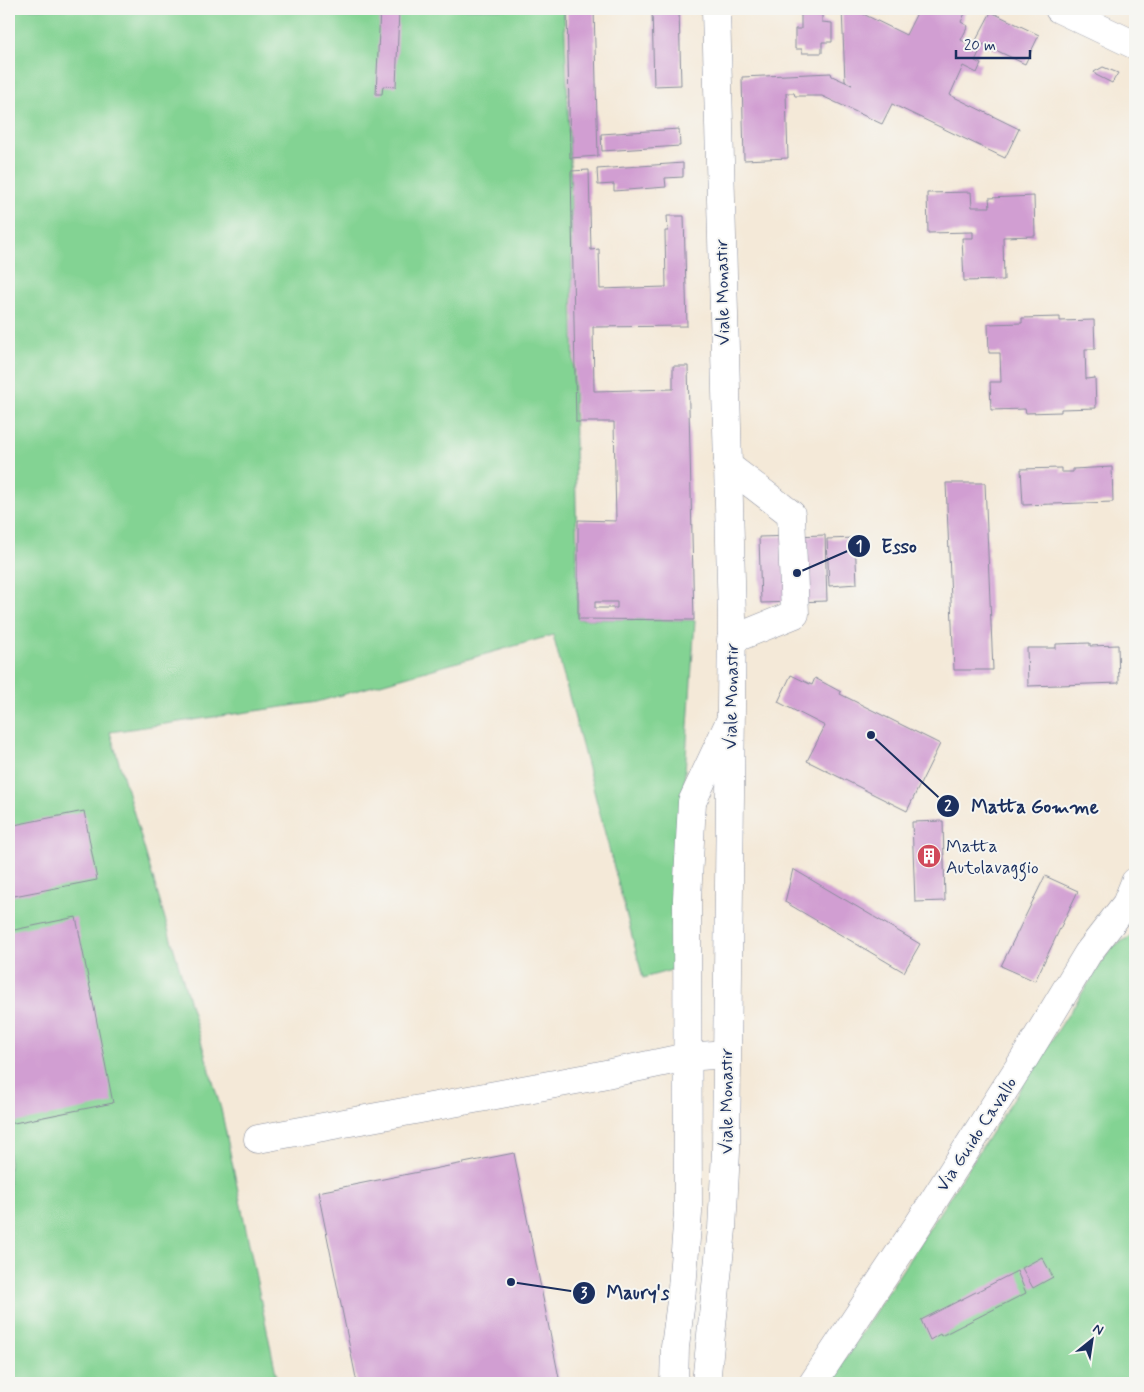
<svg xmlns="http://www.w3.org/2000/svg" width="1144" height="1392" viewBox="0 0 1144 1392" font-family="Mynerve,sans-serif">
<rect width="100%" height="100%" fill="#f6f6f2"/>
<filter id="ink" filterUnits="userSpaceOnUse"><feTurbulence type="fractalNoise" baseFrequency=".02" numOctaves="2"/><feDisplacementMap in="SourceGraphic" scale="10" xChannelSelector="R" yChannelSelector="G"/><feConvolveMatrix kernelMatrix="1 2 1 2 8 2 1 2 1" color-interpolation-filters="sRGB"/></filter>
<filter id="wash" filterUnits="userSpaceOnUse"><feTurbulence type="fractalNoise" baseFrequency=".0096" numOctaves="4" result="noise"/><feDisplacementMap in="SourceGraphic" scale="20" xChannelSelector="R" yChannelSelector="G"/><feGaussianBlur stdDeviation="1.12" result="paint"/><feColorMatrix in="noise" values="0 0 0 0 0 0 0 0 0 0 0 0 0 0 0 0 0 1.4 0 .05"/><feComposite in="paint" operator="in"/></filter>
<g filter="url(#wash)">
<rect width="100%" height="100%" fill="#f4e9d8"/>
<!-- green -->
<g fill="#83d393" stroke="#4f8178">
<path d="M9 9H564L570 158 578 619 695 620 672 970 643 978 553 635 317 702 110 732 221 1109 278 1383H9Z"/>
<path d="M1133 935 1135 938V1383H829L1112 947Z"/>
</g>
<g id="blocks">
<!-- building -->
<g fill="#d19ed2" fill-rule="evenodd">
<path d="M380 9H399L396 87 383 86 382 94H376Z"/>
<path d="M567 9H594L598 156 570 158Z"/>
<path d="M652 9H679L681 85 654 86Z"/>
<path d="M842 9H853L906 35 919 9H967L961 22 968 26 961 40 973 46 991 12 1039 35 1025 64 983 44 975 61 981 64 977 73 963 66 950 95 1019 129 1005 158 892 104 882 124 822 96H795L794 93H786L788 158 744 160 742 77 831 73 832 76 852 85 845 81Z"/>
<path d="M801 11H822V22L832 23V42H822V53H802V49H795V29H801Z"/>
<path d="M1103 67 1118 73 1112 83 1096 75 1094 72Z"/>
<path d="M679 129 680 146 602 151 601 134Z"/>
<path d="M683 163V177L665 178 666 187 614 191V184L598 185 597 169Z"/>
<path d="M589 170 591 250 599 249 600 289 666 287 665 231H668L667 216H684L687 326 593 327 594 391 673 389V366H688L694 620 578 619V520L616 521 614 422H576L571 171ZM595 602H617V608H595Z"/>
<path d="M971 192 972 207H990L989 198 1034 196 1035 236 1003 237 1004 280 964 281 962 238H973V232L928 233 927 193Z"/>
<path d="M1060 317V321L1094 320 1095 349H1085L1086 379 1095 378 1096 408 1061 409V412L1026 413 1025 409 991 410 990 382H1001L1000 353H989L988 324 1022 323V318Z"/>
<path d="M1112 467 1113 502 1023 505 1021 469 1061 468V472H1073V469Z"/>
<path d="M946 483H985L993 670H954Z"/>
<path d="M825 535 827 601 761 603 759 537Z"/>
<path d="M855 538 857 584 829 586 827 539Z"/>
<path d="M1090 643V646L1118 645 1119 683 1028 686 1027 648H1056V644Z"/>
<path d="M791 675 812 685 815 678 841 692 840 694 940 744 907 811 807 761 825 726 778 702Z"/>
<path d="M84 811 97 880 9 897V826Z"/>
<path d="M943 821 945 901 915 902 912 822Z"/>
<path d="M793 869 920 944 904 972 785 902Z"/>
<path d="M1045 876 1078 891 1035 981 1001 966Z"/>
<path d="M76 917 113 1103 9 1124V931Z"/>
<path d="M514 1153 560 1383H357L318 1192Z"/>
<path d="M1042 1257 1053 1277 1033 1288 1022 1268Z"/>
<path d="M1017 1271 1026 1293 941 1336 940 1334 930 1340 921 1320Z"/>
</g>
</g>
</g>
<g filter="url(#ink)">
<use href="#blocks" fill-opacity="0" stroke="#888c9b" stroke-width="1"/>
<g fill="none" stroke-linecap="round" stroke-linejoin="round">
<!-- minor casing -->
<g stroke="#888c9b" stroke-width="29">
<g id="minor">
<path d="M1059 9 1135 45"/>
<path d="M727 465 791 514 795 614 731 640"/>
<path d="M258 1139 587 1078 687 1057 726 1054"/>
<path d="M674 1383 675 1347 681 1301 688 1213 687 899 692 802 730 721"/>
<path d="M813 1383 918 1225 1024 1059 1088 953 1126 904 1135 882"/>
</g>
</g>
<!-- major casing -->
<g stroke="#888c9b" stroke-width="29">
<path id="major" d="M706 1383 722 1229 726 1151 732 618 716 9"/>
</g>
<!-- minor -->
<use href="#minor" stroke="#fff" stroke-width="28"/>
<!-- major -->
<use href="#major" stroke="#fff" stroke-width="28"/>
</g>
</g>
<!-- icons -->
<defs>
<g id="building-disc" transform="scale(1.25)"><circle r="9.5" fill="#d1495b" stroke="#f6f6f2"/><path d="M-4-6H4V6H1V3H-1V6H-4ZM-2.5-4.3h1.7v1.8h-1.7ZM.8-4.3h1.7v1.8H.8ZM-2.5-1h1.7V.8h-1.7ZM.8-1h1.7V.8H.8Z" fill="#fff"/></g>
</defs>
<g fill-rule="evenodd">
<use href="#building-disc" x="929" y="856"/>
</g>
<g text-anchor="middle" stroke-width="4" stroke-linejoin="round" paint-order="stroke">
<!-- street labels -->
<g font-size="18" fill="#1b2f5e" stroke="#f6f6f2">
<text transform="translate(722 292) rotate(-91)" y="6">Viale Monastir</text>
<text transform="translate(731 696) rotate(-89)" y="6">Viale Monastir</text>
<text transform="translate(726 1101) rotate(-90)" y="6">Viale Monastir</text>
<text transform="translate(976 1134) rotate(-57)" y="6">Via Guido Cavallo</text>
</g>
<!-- poi labels -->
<g font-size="18" fill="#1b2f5e" stroke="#f6f6f2" text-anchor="start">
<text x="946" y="852">Matta<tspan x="946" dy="21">Autolavaggio</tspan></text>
</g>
</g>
<!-- callouts -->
<path fill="none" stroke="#1b2f5e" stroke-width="2" d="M797 573L859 546M871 735L948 806M511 1282L584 1293"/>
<g fill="#1b2f5e" stroke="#f6f6f2" stroke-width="2">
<circle cx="797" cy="573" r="5"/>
<circle cx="871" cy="735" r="5"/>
<circle cx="511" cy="1282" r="5"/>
<circle cx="859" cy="546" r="12"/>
<circle cx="948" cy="806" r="12"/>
<circle cx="584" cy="1293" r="12"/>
</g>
<g font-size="15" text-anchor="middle" font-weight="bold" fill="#fff">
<text x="859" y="551">1</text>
<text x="948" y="811">2</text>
<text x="584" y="1298">3</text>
</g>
<g font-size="19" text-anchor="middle" font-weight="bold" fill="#1b2f5e" stroke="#f6f6f2" stroke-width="4" stroke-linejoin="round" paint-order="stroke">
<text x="899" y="553">Esso</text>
<text x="1035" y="813">Matta Gomme</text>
<text x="638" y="1299">Maury's</text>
</g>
<!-- margin -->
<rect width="1144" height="1392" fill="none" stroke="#f6f6f2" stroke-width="30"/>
<!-- north arrow -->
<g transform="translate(1092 1340) rotate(30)" stroke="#f6f6f2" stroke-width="4" paint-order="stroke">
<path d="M0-4L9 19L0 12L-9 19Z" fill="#1b2f5e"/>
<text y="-8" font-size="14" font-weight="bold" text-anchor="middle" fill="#1b2f5e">N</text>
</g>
<!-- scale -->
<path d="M956 50v8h74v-8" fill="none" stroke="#1b2f5e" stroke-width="2.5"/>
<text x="964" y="50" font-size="15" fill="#1b2f5e" stroke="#f6f6f2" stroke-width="4" paint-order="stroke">20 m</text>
</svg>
